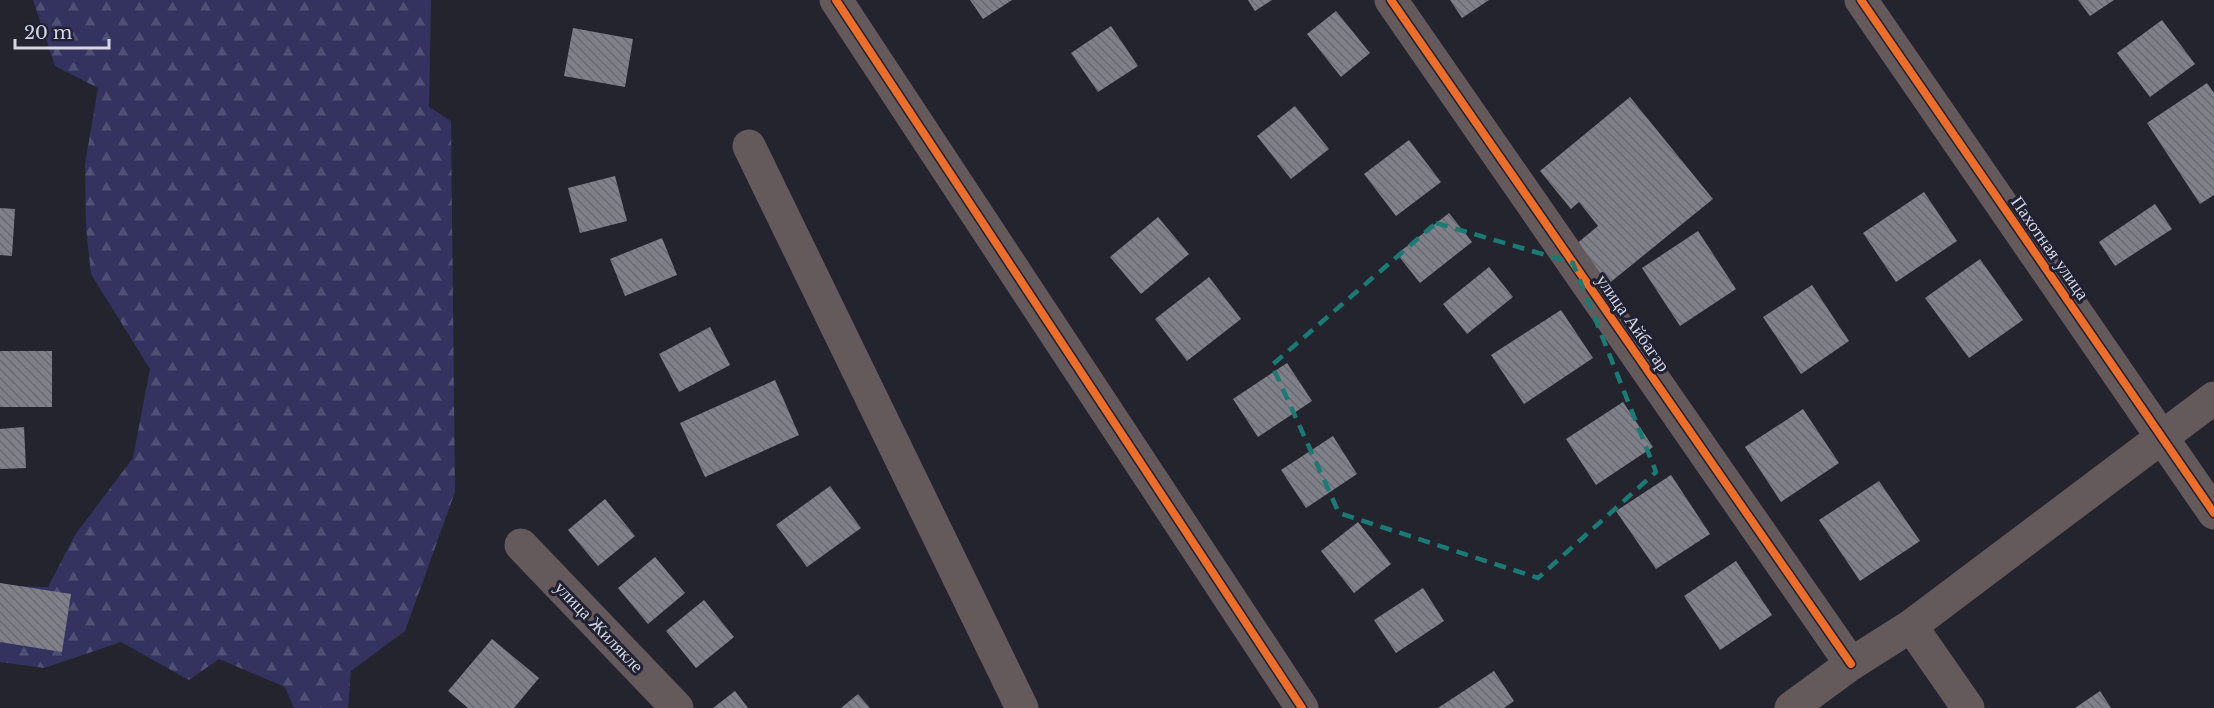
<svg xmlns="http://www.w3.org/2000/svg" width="2214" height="708" viewBox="0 0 2214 708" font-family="'Libre Baskerville',serif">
<defs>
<pattern id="forest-firs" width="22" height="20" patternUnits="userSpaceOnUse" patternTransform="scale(1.5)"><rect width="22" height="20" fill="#343360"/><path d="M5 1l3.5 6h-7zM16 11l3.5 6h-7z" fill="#505076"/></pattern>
<pattern id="building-back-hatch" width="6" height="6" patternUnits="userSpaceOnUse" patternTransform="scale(1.5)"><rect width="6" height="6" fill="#7f8089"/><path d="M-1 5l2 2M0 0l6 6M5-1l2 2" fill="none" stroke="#696a71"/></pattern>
</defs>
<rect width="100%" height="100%" fill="#24242e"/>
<!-- forest -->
<path fill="url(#forest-firs)" d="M33 0H431L429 107 451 121 455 492 405 631 351 671 348 708H294L285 687 219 659 189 680 121 642 44 668 0 662V586L48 587 75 535 133 458 150 369 91 274 86 227 85 164 98 88 55 66Z"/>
<!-- building -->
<g fill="url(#building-back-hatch)">
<path d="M970 0H1012L983 19Z"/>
<path d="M1248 0H1272L1255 11Z"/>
<path d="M1450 0H1489L1462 18Z"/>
<path d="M2078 0H2114L2090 16Z"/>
<path d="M1336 11 1370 53 1341 77 1307 34Z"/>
<path d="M2162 20 2195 64 2150 97 2117 53Z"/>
<path d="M1111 26 1138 66 1098 92 1071 53Z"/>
<path d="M573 28 633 39 625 87 564 76Z"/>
<path d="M2207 83 2214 93V195L2200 204 2147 123Z"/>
<path d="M1630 97 1713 199 1607 285 1575 245 1598 226 1579 202 1571 209 1540 171Z"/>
<path d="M1295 106 1329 149 1291 179 1257 136Z"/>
<path d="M1409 140 1441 182 1396 216 1364 174Z"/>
<path d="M615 176 627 221 580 233 568 188Z"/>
<path d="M1924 192 1957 241 1896 282 1863 233Z"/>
<path d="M2155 204 2172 229 2115 266 2099 242Z"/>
<path d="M0 208 15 209 12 256 0 255Z"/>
<path d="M1449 213 1472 242 1420 283 1397 254Z"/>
<path d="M1158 217 1189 254 1141 294 1110 257Z"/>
<path d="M1698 231 1736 289 1680 326 1642 268Z"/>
<path d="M662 238 677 275 625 296 610 259Z"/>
<path d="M1980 259 2023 320 1969 358 1925 298Z"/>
<path d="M1489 267 1513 297 1467 334 1443 304Z"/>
<path d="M1209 277 1241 319 1187 361 1155 319Z"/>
<path d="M1812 285 1849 341 1801 374 1763 317Z"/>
<path d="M1561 310 1593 358 1524 404 1491 355Z"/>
<path d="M710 327 730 365 679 392 659 354Z"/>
<rect x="0" y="351" width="52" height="56"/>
<path d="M1287 363 1312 401 1258 437 1233 399Z"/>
<path d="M775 380 799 435 705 477 680 423Z"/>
<path d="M1623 402 1653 447 1596 485 1566 439Z"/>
<path d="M1803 409 1839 463 1781 502 1745 447Z"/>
<path d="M24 427 26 468 0 469V429Z"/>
<path d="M1333 436 1357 474 1306 508 1281 470Z"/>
<path d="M1671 475 1710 534 1656 569 1616 511Z"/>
<path d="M1879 481 1920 541 1860 581 1819 520Z"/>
<path d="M830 486 861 528 807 567 776 525Z"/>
<path d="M605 499 635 536 598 566 568 530Z"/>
<path d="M1358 522 1391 564 1354 593 1321 551Z"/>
<path d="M655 557 685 593 648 624 618 588Z"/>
<path d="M1736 561 1772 615 1720 650 1684 596Z"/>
<path d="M0 583 71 594 62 652 0 642Z"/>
<path d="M1423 588 1444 621 1396 653 1374 620Z"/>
<path d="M704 600 734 637 696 668 666 631Z"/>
<path d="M492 639 539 678 514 708H468L448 691Z"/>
<path d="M1494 671 1514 701 1504 708H1438Z"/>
<path d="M735 691 748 708H713Z"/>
<path d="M2100 691 2111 708H2075Z"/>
<path d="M858 694 870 708H841Z"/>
</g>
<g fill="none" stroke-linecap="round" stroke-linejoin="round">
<!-- minor -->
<g stroke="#645a5b" stroke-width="33">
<path d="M836 0 1302 708"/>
<path d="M1391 0 1851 664"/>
<path d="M1861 0 2214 513"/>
<path d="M749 146 1022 708"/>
<path d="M521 545 677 708"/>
<path d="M1911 626 1968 708"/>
<path d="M1791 708 1851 664 1911 626 2214 398"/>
</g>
<!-- cycleway casing -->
<g stroke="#202132" stroke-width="11">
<g id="cycleway">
<path d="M836 0 1302 708"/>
<path d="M1391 0 1851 664"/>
<path d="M1861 0 2214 513"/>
</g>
</g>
<!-- cycleway -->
<use href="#cycleway" stroke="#ee6e29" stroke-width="8"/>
</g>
<!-- marked area -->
<path fill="none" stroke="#197b74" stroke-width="4.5" stroke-dasharray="12 8" stroke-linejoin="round" d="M1436 223 1573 263 1656 472 1538 578 1339 513 1272 365Z"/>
<g text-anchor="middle" stroke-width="6" stroke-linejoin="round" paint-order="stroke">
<!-- street labels -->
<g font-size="18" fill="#d5d6e2" stroke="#202132">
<text transform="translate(2050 248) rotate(55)" y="6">Пахотная улица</text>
<text transform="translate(1633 323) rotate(55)" y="6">улица Айбагар</text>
<text transform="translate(599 627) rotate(46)" y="6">улица Жилякле</text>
</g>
</g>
<!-- scale -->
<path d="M15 39v9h94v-9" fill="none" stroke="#d5d6e2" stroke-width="3"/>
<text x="24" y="39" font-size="18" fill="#d5d6e2" stroke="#202132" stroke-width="4.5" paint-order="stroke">20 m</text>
</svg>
